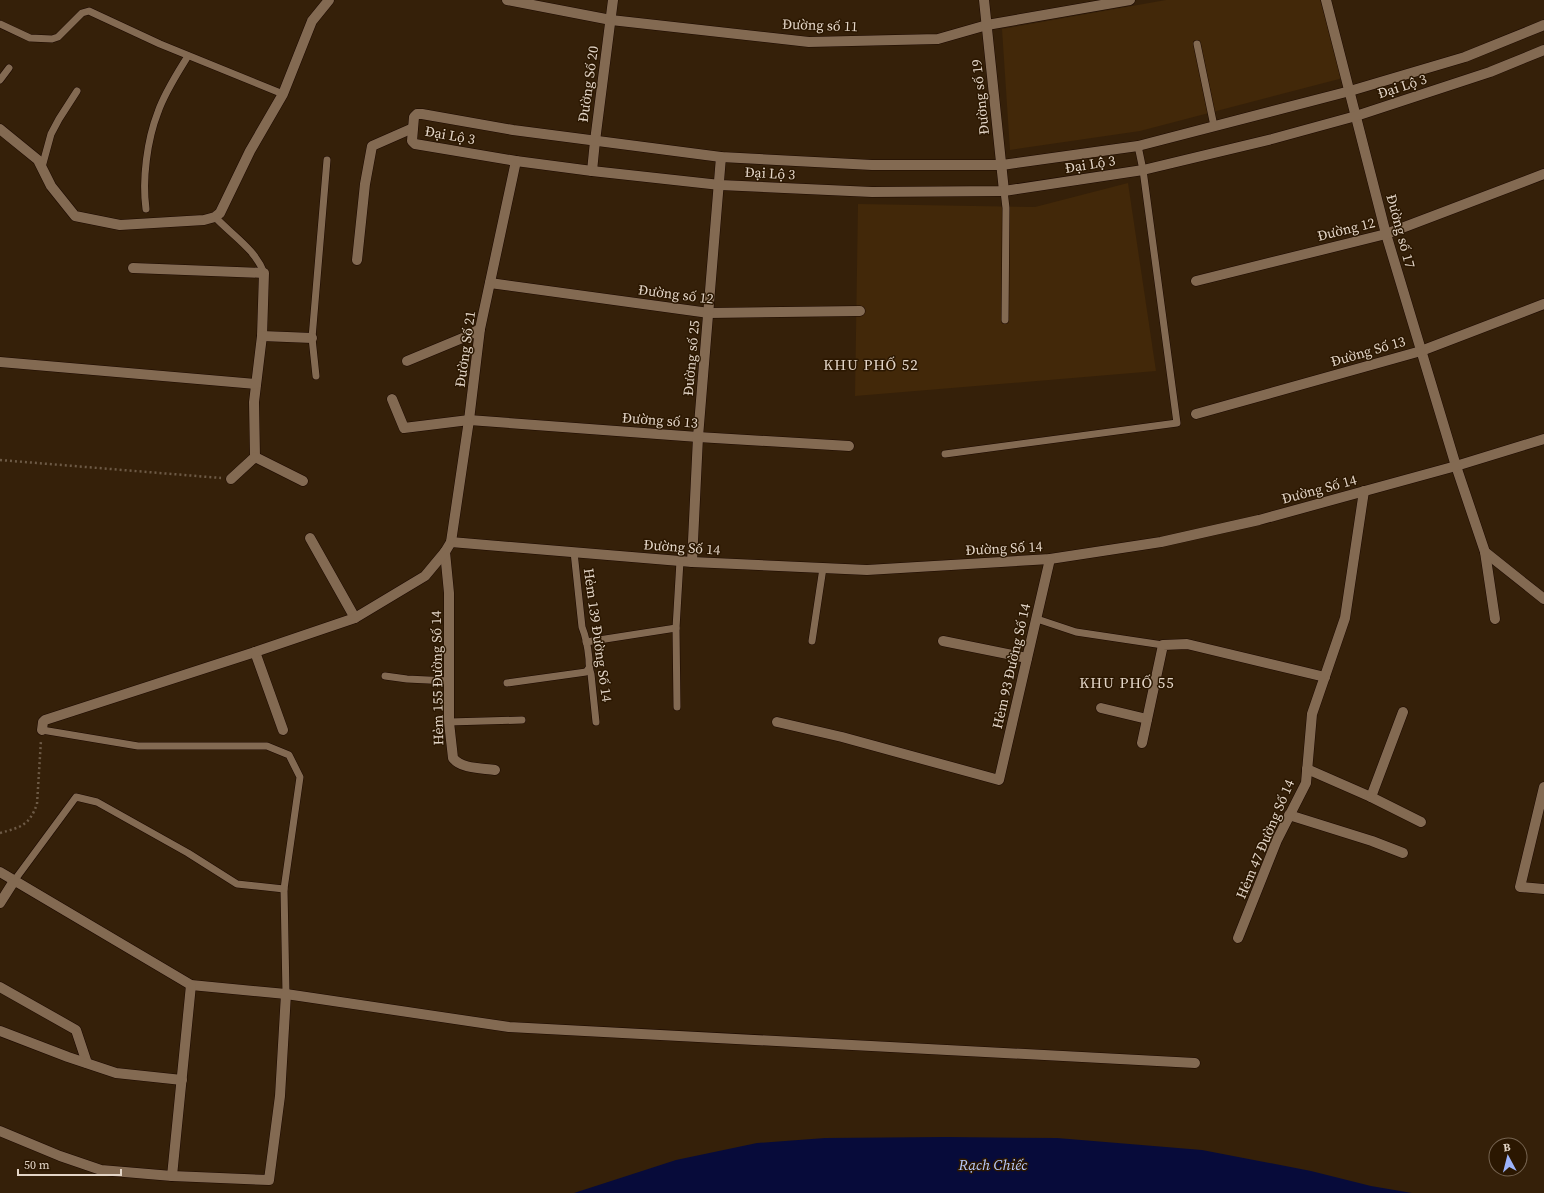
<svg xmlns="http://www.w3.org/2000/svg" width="1544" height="1193" viewBox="0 0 1544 1193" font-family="'Source Serif 4',serif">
<rect width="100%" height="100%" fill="#352009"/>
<!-- built -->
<g fill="#422809">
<path d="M1166 0H1320L1343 78 1140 131 1010 150 1002 29Z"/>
<path d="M1128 183 1156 371 855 396 858 204 1035 207Z"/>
</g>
<!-- water -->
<path fill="#070b3a" d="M946 1137 1057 1138 1202 1150 1311 1171 1371 1186 1412 1193H574L676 1160 757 1143 825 1138Z"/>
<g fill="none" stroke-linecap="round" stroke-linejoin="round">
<!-- service casing -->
<g stroke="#1c0900" stroke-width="8">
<g id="service">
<path d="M0 24 30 38 52 39 58 37 82 13 89 11 160 44 283 94"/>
<path d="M1197 44 1214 126"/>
<path d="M0 80 9 68"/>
<path d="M42 167 51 134 59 119 77 91"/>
<path d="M1004 191 1006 208 1005 320"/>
<path d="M146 209C142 180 147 140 158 112 165 92 177 74 188 56"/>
<path d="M215 217C233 236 255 249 264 273"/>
<path d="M316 376 312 338 327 160"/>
<path d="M945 454 1177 423 1143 170 1138 146"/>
<path d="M574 552 582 627C586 637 588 648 589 659 589 665 589 669 591 674L596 722"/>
<path d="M1037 619 1076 632 1163 645"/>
<path d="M812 641 823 568"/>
<path d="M586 642 676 628"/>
<path d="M385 676 407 679 449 681"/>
<path d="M507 683 579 673 586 672 589 668"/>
<path d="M677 707 676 628 680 561"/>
<path d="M449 722 522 720"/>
<path d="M42 730 138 746H267L289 755 300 777 284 889 286 994"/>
<path d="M14 881 76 797 97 802 188 853 237 884 284 889"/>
</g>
</g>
<!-- minor casing -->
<g stroke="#1c0900" stroke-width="11">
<g id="minor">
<path d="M507 0 611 20 809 42 938 39 987 25 1130 0"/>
<path d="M984 0 1004 191"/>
<path d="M1326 0 1386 234 1456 466 1485 552 1544 599"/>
<path d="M0 129 38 160 51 186 75 216 120 225 204 220 215 217 220 213 250 151 283 94 312 21 329 0"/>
<path d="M592 171 595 141 613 0"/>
<path d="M357 260 365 184 372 146 413 128"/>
<path d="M133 268 264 273 262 336 254 402 255 457 231 479"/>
<path d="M1196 281 1386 234 1544 174"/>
<path d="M490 283 709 313 860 311"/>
<path d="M262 336 312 338"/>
<path d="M407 361 465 337 480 329"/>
<path d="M0 362 256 384"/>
<path d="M392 399 404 428 469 420 698 437 849 446"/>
<path d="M1196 414 1421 351 1544 304"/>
<path d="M255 457 303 481"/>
<path d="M310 538 355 618"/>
<path d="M451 542 692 562 867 570 1050 559 1161 542 1259 520 1456 466 1544 439"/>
<path d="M445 552 449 593V722L453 758C461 769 482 768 495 770"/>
<path d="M1485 552 1495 619"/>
<path d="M692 562 698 437 721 157"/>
<path d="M943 641 1027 658"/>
<path d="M255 652 283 730"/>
<path d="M1101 708 1147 719"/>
<path d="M777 722 842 737 999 780 1050 559"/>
<path d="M42 730 43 722 45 720 255 652 355 618 425 576 445 552 451 542 469 420 480 329 516 161"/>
<path d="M1142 743 1163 645 1187 644 1325 677"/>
<path d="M1307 769 1371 797 1403 712"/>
<path d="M1544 787 1520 887 1544 889"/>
<path d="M1371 797 1421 822"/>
<path d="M1289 815 1372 841 1403 853"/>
<path d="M0 872 191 985 286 994 509 1027 1195 1063"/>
<path d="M0 903 14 881"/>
<path d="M1238 938 1277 840 1306 783 1312 714 1345 618 1364 491"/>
<path d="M0 987 76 1030 87 1063"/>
<path d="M0 1031 68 1057 116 1073 182 1080"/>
<path d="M0 1131 60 1156 101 1170 172 1176 269 1180 280 1096 286 994"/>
<path d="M172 1176 191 985"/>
</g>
</g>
<!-- tertiary casing -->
<g stroke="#1c0900" stroke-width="11">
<path id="tertiary" d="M1544 25 1465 57 1350 91 1138 146 1002 165H872L721 157 513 130 422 114H417L414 117 412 141 415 144 516 161 592 171 720 185 872 192 1004 191 1143 170 1272 139 1356 116 1490 72 1544 50"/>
</g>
<!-- path -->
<g stroke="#6d5a46" stroke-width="2.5" stroke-dasharray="2 3" stroke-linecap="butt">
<path d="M0 460 221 478"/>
<path d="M0 833C21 827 29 826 37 804L41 740"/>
</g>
<!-- service -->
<use href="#service" stroke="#836a52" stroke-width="7"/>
<!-- minor -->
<use href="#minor" stroke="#836a52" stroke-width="10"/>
<!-- tertiary -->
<use href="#tertiary" stroke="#836a52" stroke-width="10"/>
</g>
<g text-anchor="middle" stroke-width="3" stroke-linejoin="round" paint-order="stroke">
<!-- street labels -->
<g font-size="14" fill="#e3d5c7" stroke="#2b1701">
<text transform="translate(820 25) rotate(2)" y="5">Đường số 11</text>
<text transform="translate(588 84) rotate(-82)" y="5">Đường Số 20</text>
<text transform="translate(1402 86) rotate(-18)" y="5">Đại Lộ 3</text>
<text transform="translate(980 97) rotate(-96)" y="5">Đường số 19</text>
<text transform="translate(450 135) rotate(10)" y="5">Đại Lộ 3</text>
<text transform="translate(1090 164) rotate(-9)" y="5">Đại Lộ 3</text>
<text transform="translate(770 173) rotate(3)" y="5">Đại Lộ 3</text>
<text transform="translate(1346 229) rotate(-14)" y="5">Đường 12</text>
<text transform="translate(1401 231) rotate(75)" y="5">Đường số 17</text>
<text transform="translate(676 294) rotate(7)" y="5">Đường số 12</text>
<text transform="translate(465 349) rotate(-82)" y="5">Đường Số 21</text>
<text transform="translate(1368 351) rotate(-16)" y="5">Đường Số 13</text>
<text transform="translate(691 358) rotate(-85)" y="5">Đường số 25</text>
<text transform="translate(660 420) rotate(4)" y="5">Đường số 13</text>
<text transform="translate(1319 489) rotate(-15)" y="5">Đường Số 14</text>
<text transform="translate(682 547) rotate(4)" y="5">Đường Số 14</text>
<text transform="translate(1004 548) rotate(-3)" y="5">Đường Số 14</text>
<text transform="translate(598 635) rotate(82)" y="5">Hẻm 139 Đường Số 14</text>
<text transform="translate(1011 666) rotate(-77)" y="5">Hẻm 93 Đường Số 14</text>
<text transform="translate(437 678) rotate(-91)" y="5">Hẻm 155 Đường Số 14</text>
<text transform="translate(1265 839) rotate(-67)" y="5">Hẻm 47 Đường Số 14</text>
</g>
<!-- neighbourhood labels -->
<g font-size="15" letter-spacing="1" fill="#e3d5c7" stroke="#2b1701">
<text x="871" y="370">KHU PHỐ 52</text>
<text x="1127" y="688">KHU PHỐ 55</text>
</g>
<!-- water labels -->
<g font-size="15" font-style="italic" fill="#b9cafb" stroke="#2b1701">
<text x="993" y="1170">Rạch Chiếc</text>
</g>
</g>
<!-- north arrow -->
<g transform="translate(1508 1157) rotate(353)"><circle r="19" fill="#2b1701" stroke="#756350"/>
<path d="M0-3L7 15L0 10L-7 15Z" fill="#9db4fd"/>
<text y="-6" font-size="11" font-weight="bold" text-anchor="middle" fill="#e3d5c7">B</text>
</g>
<!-- scale -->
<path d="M18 1169v6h103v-6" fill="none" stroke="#e3d5c7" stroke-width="2"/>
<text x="24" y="1169" font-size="12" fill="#e3d5c7" stroke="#2b1701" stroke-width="3" paint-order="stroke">50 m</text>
</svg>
